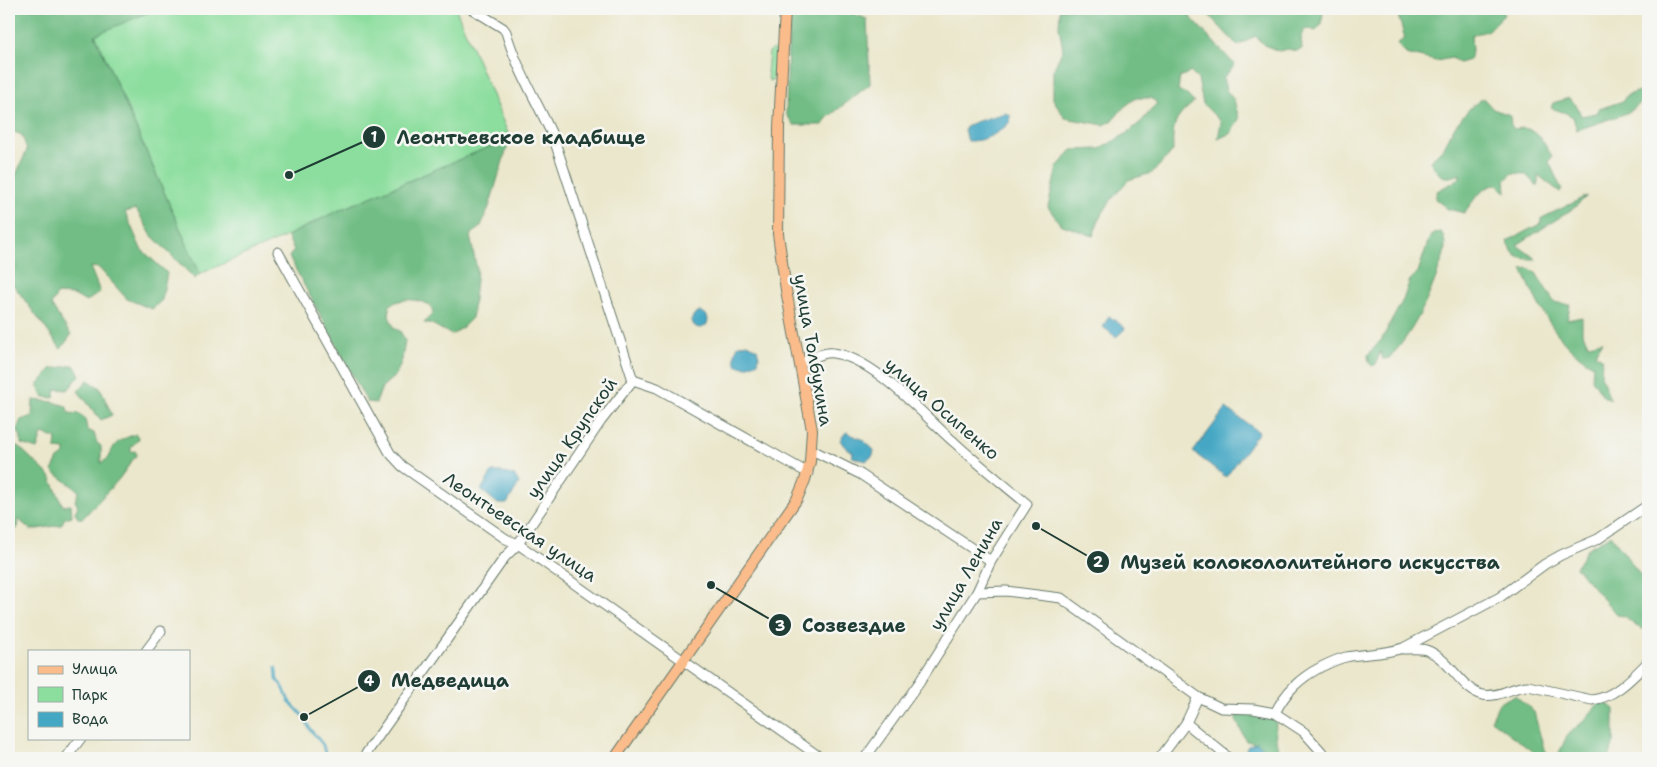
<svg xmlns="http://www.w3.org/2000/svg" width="1657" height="767" viewBox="0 0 1657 767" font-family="'Shantell Sans',sans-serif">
<rect width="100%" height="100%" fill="#f6f6f2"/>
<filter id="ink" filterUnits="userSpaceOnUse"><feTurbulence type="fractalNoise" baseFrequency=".02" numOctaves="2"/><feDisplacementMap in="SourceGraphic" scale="10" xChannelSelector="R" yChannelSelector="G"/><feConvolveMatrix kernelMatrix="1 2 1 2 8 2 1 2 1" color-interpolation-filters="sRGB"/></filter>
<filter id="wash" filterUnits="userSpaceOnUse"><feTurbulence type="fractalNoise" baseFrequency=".0096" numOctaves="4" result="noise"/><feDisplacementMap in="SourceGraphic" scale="20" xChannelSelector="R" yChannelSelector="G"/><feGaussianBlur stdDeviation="1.12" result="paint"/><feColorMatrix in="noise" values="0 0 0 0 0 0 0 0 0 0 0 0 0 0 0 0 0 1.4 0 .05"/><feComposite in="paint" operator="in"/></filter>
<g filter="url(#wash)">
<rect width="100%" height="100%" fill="#ebe7cc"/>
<!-- green -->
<g fill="#8cde9e" stroke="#568e69">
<path d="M156 9H456L510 138 335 212 287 236 200 274 95 34Z"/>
<path d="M773 49 776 51 774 78 772 80 769 81 767 72 769 52Z"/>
</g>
<!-- forest -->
<g fill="#71bd85" stroke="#487d5c">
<path d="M9 9H156L95 35 200 274 195 279 152 236 136 209 125 212 141 249 167 273 162 300 152 309 127 299 99 268 90 267 100 292 86 302 74 295 57 294 51 305 71 335 61 349 9 279V261L12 252 9 247V194L16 188 14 179 27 150 22 135 9 130Z"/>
<path d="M792 9H841L867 19 870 84 827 118 823 125H794L786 114 789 12Z"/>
<path d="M1060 9H1183L1235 65 1223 78 1226 90 1234 100 1239 119 1231 133 1218 139 1221 122 1203 104 1198 79 1190 72 1180 77 1178 90 1186 94 1194 102C1174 119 1172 125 1173 151L1152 173 1128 180 1111 200 1099 219 1093 236 1060 224 1048 207 1057 167 1072 150 1100 149 1126 134 1142 121 1157 103 1151 98H1136L1124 107 1112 121 1104 125 1065 118 1053 99V71L1063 49 1059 27Z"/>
<path d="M1203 9H1323L1322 24 1316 31 1310 29 1304 30 1301 36 1302 49 1296 51 1288 49 1279 51 1264 45 1255 36 1238 46Z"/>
<path d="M1396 9H1501L1504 15 1487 31 1471 35 1472 52 1469 60 1459 63 1452 58 1436 61 1406 54 1397 44 1405 38Z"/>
<path d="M1648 88V98L1627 113 1577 130 1573 117 1566 113 1551 108 1553 103 1569 98 1577 106 1581 116 1597 113 1599 109 1623 101 1626 96Z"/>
<path d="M1483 98 1493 109 1510 115 1511 125 1514 129C1536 125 1541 139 1552 156L1549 162 1562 190 1560 192 1538 175V187L1525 174 1513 173 1505 180 1506 192 1496 184C1481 188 1473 201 1464 213L1448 209 1435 199 1437 191 1459 179 1460 174C1443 181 1439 176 1430 161L1444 147 1455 126 1471 107Z"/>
<path d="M510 138 489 207 481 226 470 236 477 270 472 318 463 327 452 335 430 323H424L433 313 430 305C416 299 404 297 390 305L389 316 394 328 400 331 405 340 402 360 396 375 382 387 376 403 367 402 289 257 294 250 287 236 335 212Z"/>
<path d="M1587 196 1574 208 1517 245 1536 259C1518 259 1514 258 1507 241L1542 223V218Z"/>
<path d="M1441 232C1444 237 1445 241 1445 247 1445 253 1442 260 1440 266 1429 298 1413 334 1389 358L1383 359 1380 352 1376 364 1372 366 1369 363 1368 355 1382 339 1392 320 1403 300 1410 280 1418 272 1429 239 1434 233Z"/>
<path d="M1529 268 1536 273 1554 302 1570 305 1567 320 1582 317V332L1588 344 1603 341 1595 354 1602 358 1601 375 1610 400 1603 396 1592 379 1593 365C1557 345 1538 306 1522 269Z"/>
<path d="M74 365 80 375 68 390 56 389 54 398 44 397 37 386 51 369Z"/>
<path d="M88 380 100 388 112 415 101 420 78 391Z"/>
<path d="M33 400 54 402 66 406 69 413 79 414 85 418 87 430 94 433 97 443 101 446V463L109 458C113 442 122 439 136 434L139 439 131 447V452L135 451 137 454 119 479 83 518H78L75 512 78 506 75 501 79 491 52 471 58 459 65 454V450L55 449 56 438 42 434 37 449 21 444V437L17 429 21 420 32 416Z"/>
<path d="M18 446 50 476 63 506 71 505 72 516 65 518 61 525 31 530 18 519 17 529 9 530V447Z"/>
<path d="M1611 535 1648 586V631L1636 626 1624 616 1617 615 1576 567 1588 548Z"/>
<path d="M1515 695 1534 712 1543 746 1549 756 1557 757 1568 734 1584 721 1598 704 1606 703 1614 709V742L1609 758H1541L1491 720 1499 703Z"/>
<path d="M1253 713 1269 716 1276 722C1275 735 1275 748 1284 758H1263V754L1257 743 1246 741 1236 720V715Z"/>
</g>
<!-- water -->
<g fill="#44a7c4" stroke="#32727c">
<path d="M1005 113 1010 115V122C1000 133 983 142 968 141L964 130 968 125 975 122Z"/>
<circle cx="700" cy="320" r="8"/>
<path d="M1109 316 1124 327 1125 329 1116 337 1103 327Z"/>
<path d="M748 344 757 349 759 357 758 362 747 367 737 366C733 359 735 352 738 345Z"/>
<path d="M1226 408 1259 432 1226 477 1193 452Z"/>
<path d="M846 432 863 440 874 450 873 456 866 461 852 457 853 452 844 446 840 440Z"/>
<path d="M492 472H501L515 476 519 483 507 504H498L481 490Z"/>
<path d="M1257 742 1263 748V758H1249L1246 750 1248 746Z"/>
</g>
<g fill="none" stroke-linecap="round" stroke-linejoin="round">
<!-- stream -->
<path stroke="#44a7c4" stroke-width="2.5" d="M276 668 277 680 283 687 289 701 304 717 310 729 323 745 326 758"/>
</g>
</g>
<g filter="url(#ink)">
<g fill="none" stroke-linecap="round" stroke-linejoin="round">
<!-- minor casing -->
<g stroke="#667869" stroke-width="11">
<g id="minor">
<path d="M472 9 503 28 506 32C517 70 538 103 554 139L633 380"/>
<path d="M278 252 390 453 402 466 506 539 518 544 821 758"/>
<path d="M801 363C810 360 823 351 833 353 874 358 923 415 954 442 978 464 1002 483 1027 504L991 561 977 592 919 683 865 758"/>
<path d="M633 380 657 388 808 473"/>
<path d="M812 450 860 474 991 561"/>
<path d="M977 592 1006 591 1061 598 1198 697 1221 708 1253 709 1275 713 1304 732 1327 758"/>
<path d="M1403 649C1410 649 1419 648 1426 650 1450 658 1463 692 1483 695 1499 698 1513 686 1528 686L1592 700C1614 698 1633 677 1648 662"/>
<path d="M146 651 161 631"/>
<path d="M1275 713C1286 691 1300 678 1321 667 1329 663 1337 659 1346 657 1366 653 1382 655 1403 648L1500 597 1545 564 1561 555 1598 539 1648 505"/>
<path d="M1186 723 1229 758"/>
<path d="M66 758 81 738"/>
<path d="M363 758 505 557 518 544 601 421 633 380"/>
<path d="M1160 758 1186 723 1198 697"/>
</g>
</g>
<!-- major casing -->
<g stroke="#667869" stroke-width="12">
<path id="major" d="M615 758 797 499 805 480 810 462 812 430 786 290 778 234 779 127 785 9"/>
</g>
<!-- minor -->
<use href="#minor" stroke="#fff" stroke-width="9"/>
<!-- major -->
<use href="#major" stroke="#fabc8b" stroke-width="10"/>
</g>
</g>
<g text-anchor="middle" stroke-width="5" stroke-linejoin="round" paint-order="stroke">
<!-- street labels -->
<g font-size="18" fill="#1f3d34" stroke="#f6f6f2">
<text transform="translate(813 350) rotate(80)" y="6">улица Толбухина</text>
<text transform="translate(942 409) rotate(41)" y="6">улица Осипенко</text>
<text transform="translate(572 438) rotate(-55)" y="6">улица Крупской</text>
<text transform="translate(520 527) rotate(34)" y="6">Леонтьевская улица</text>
<text transform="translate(966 574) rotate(-60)" y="6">улица Ленина</text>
</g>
</g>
<!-- callouts -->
<path fill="none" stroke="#1f3d34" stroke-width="2" d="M289 175L374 137M1036 526L1098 562M711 585L780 625M304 717L369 681"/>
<g fill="#1f3d34" stroke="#f6f6f2" stroke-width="2">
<circle cx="289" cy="175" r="5"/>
<circle cx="1036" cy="526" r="5"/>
<circle cx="711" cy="585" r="5"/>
<circle cx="304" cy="717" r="5"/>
<circle cx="374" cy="137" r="12"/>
<circle cx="1098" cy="562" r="12"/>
<circle cx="780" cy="625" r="12"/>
<circle cx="369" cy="681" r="12"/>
</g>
<g font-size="15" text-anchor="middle" font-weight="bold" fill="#fff">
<text x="374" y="142">1</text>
<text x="1098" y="567">2</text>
<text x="780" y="631">3</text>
<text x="369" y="686">4</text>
</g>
<g font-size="19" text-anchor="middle" font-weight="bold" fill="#1f3d34" stroke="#f6f6f2" stroke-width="5" stroke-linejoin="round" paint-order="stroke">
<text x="521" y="144">Леонтьевское кладбище</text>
<text x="1310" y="569">Музей колокололитейного искусства</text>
<text x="854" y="632">Созвездие</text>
<text x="450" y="687">Медведица</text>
</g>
<!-- margin -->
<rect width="1657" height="767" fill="none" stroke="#f6f6f2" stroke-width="30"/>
<!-- legend -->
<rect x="28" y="650" width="162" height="90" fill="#f6f6f2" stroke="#a0aca6"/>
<rect x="38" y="666" width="25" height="8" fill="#fabc8b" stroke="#a0aca6"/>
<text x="72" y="674" font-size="15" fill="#1f3d34">Улица</text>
<rect x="38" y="687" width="25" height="15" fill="#8cde9e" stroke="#a0aca6"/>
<text x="72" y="700" font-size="15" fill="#1f3d34">Парк</text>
<rect x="38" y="712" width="25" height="15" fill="#44a7c4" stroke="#a0aca6"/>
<text x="72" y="724" font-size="15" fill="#1f3d34">Вода</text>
</svg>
